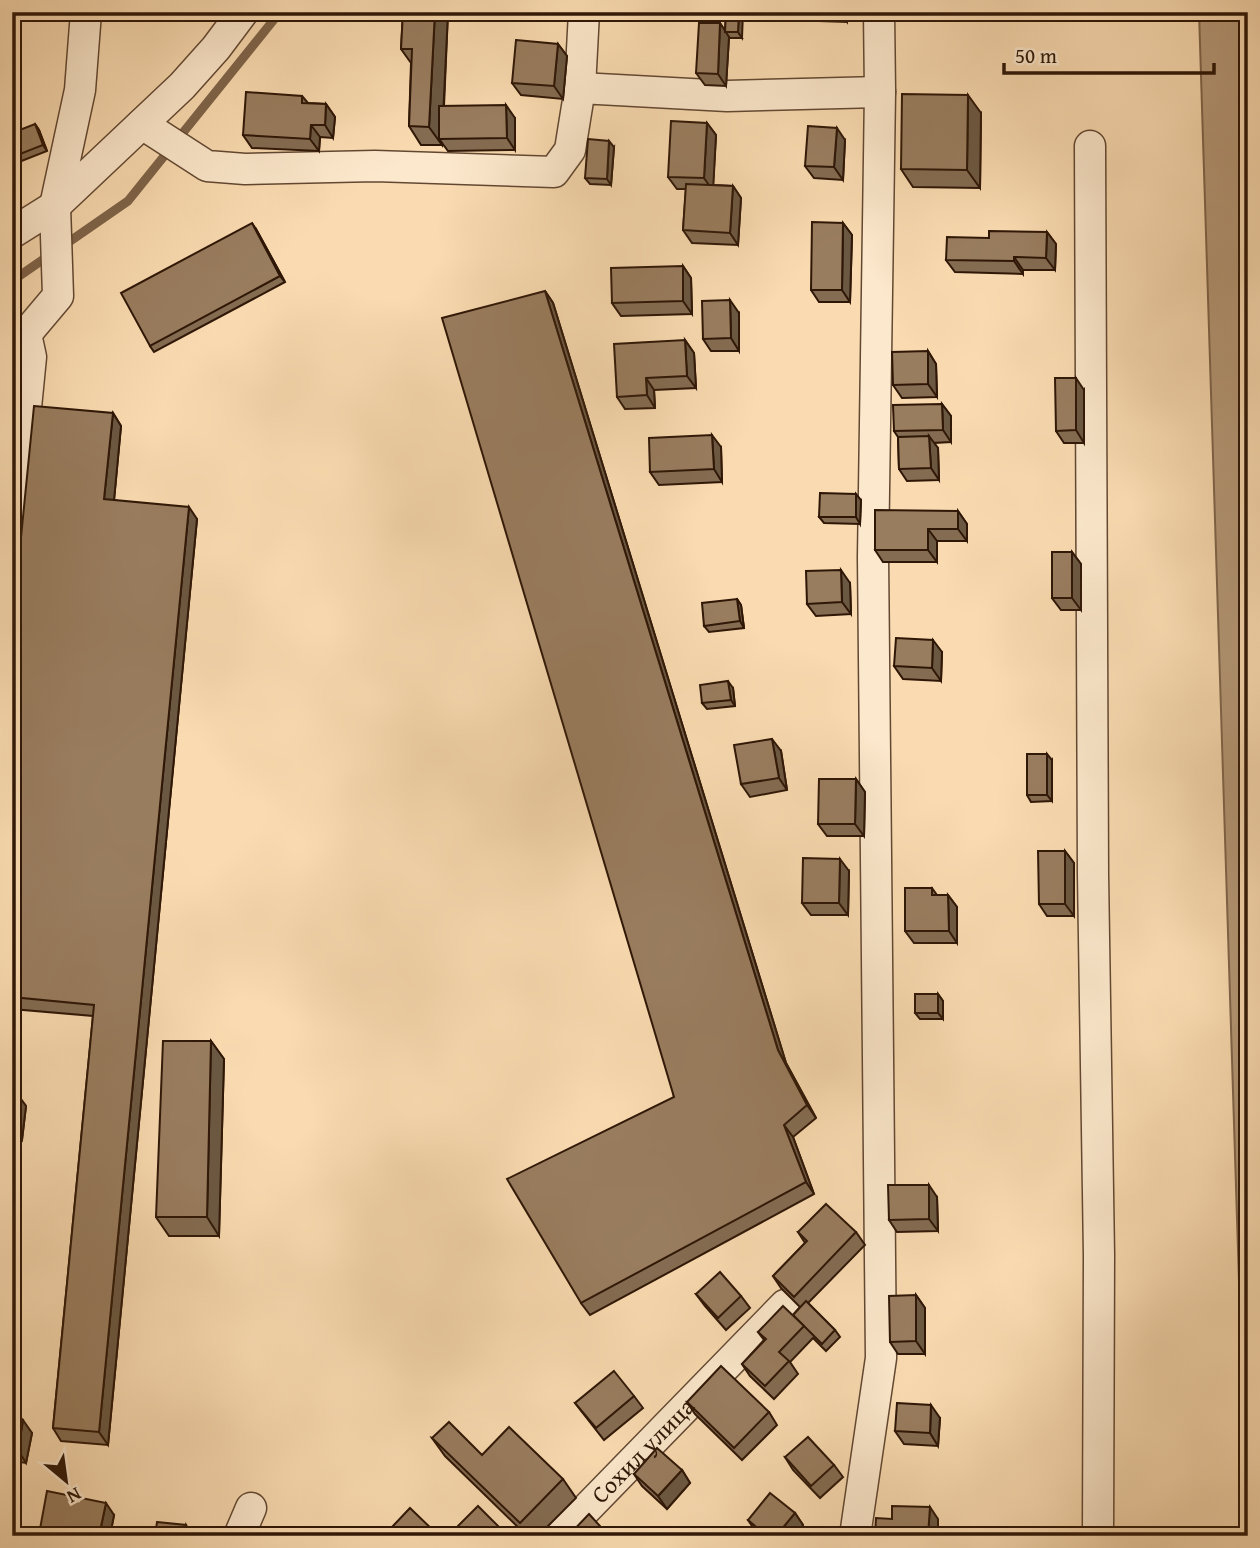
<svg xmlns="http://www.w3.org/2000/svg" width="1260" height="1548" viewBox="0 0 1260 1548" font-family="'Gentium Book Plus',serif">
<rect width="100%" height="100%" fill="#fadbb1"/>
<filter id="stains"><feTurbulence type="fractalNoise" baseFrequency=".00286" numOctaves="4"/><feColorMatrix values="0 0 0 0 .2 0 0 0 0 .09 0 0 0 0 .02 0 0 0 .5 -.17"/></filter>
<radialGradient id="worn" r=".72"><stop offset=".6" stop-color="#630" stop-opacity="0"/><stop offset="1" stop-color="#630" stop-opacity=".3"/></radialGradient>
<!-- water -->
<path fill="#b59877" stroke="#7f644a" stroke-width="2" d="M1199 12H1248V1536H1247Z"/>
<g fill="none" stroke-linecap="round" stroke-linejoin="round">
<!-- stream -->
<g stroke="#7f644a" stroke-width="9">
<path d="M63 246 128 201 280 12"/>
<path d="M12 281 51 254"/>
</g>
<!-- street casing -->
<g stroke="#624832" stroke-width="33">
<g id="street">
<path d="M580 88 584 12"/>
<path d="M142 124 207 166 245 169 375 166 554 172 570 150 580 88 727 96 880 92"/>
<path d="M1090 146 1093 874 1099 1256 1098 1536"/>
<path d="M12 233 55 206 182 86 216 48 243 12"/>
<path d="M12 341 26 334 58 296 55 206 80 90 86 12"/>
<path d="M12 549 31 357 26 334"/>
<path d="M239 1536 251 1508"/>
<path id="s1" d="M560 1536 785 1305"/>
<path d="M855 1536 881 1358 873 557 880 92 879 12"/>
</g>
</g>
<!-- street -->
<use href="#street" stroke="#fce8cc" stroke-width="30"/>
</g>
<!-- wall -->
<g fill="#846c52" stroke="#2f1707" stroke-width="2">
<path d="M403 12H448L444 106 515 118V150L448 151 442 143V145H421L409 126 411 63 401 49Z"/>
<path d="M726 12 742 38H730L729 37 726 86 705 85 696 73 720 23 725 31Z"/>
<path d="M815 12H847V22L819 21 815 15Z"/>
<path d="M558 44 567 56 563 99 521 95 512 83Z"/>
<path d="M302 96 308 103 326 104 335 117 333 138 320 137 319 151 252 148 243 135Z"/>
<path d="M981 113 980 188 913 187 901 169Z"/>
<path d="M707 123 716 135 713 185 733 186 741 198 738 245 692 243 683 230 686 189H677L668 177Z"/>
<path d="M35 124 39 130 47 151 19 162 15 156Z"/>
<path d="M845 140 843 180 814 178 805 166Z"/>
<path d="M614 147 611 185 590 184 585 178Z"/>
<path d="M843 223 852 235 850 302H819L811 290Z"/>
<path d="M256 229 285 282 154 352 150 346Z"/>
<path d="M1047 232 1056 244 1055 270H1023V274L955 272 946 260 989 238Z"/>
<path d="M683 266 691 278 692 314 621 316 612 303Z"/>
<path d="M545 291 553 303 786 1063 816 1118 793 1137 814 1194 590 1315 581 1303 674 1097Z"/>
<path d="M739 313V351H711L703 339Z"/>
<path d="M685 340 694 353 696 388 654 390 655 408 625 409 617 397Z"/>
<path d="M928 351 936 364 937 397 902 398 893 385Z"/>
<path d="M1084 390V443H1064L1056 431Z"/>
<path d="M942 404 951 416V442L934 443 938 448 939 480 907 481 899 469 898 437 894 431Z"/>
<path d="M113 413 121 426 114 500 197 519 108 1445 61 1441 53 1428 93 1016 12 1009V628Z"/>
<path d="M721 447 722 482 659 485 650 472Z"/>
<path d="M861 500 860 524 824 523 819 517Z"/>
<path d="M958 511 967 524V541H937V562H883L875 550Z"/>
<path d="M1072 552 1081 564V610H1061L1052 598Z"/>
<path d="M850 583 851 614 816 616 807 604Z"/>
<path d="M737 599 741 605 744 628 709 632 704 626Z"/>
<path d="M942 652 941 681 903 679 894 666Z"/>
<path d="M733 688 735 706 707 709 702 703Z"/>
<path d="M781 751 787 790 750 797 741 784Z"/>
<path d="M1052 760V801L1031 802 1027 795Z"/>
<path d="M856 779 865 792 864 836H827L818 824Z"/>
<path d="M1065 851 1074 863V916H1047L1039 904Z"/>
<path d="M849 871 848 915H811L802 903Z"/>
<path d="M932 888 937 895H948L957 907V943H914L905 931Z"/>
<path d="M938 994 943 1001V1019H920L915 1013Z"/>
<path d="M211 1041 224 1059 219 1236H169L156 1217Z"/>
<path d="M12 1093 17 1094 26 1106 22 1140 12 1139Z"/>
<path d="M937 1197 938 1231 897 1232 889 1220Z"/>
<path d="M798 1232H856L865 1245 808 1303 835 1330 840 1337 826 1351 813 1338 790 1362 798 1374 774 1399 750 1376 742 1364 764 1340 758 1332 793 1315 800 1307 781 1288 773 1276 805 1243Z"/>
<path d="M696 1294 741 1296 750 1308 726 1330 705 1306Z"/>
<path d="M916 1295 925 1308V1354H898L890 1342Z"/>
<path d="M634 1396 643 1408 604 1440 575 1403Z"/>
<path d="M687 1402 769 1412 777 1425 742 1460 695 1414Z"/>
<path d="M940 1418 938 1446 904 1444 895 1431Z"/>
<path d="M12 1419 32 1433 26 1463 12 1461Z"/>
<path d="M432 1438 482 1455 563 1479 576 1498 538 1536H527L445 1456Z"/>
<path d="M785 1457 834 1465 843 1477 820 1498 793 1470Z"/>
<path d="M682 1470 690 1483 667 1509 642 1486 634 1474Z"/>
<path d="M795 1513 803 1525 795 1536H761L756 1532 748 1520Z"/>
<path d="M114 1515 110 1536H45L40 1529Z"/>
<path d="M455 1529 502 1530 506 1536H459Z"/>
</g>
<!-- shaded-wall -->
<g fill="#6b5842" stroke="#2f1707" stroke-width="2">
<path d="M435 12H448L442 139H439L442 143V145L429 127Z"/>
<path d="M739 12H743L742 38 738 32Z"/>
<path d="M843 12H847V22L842 16Z"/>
<path d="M720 23 729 37 726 86 718 74Z"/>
<path d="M558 44 567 56 563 99 554 86Z"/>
<path d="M968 95 981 113 980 188 967 170Z"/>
<path d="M326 104 335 117 333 138 325 125Z"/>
<path d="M506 105 515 118V150L507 138Z"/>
<path d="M707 123 716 135 713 191 704 178Z"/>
<path d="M35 124 39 130 47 151 43 145Z"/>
<path d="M311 125 320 137 319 151 310 139Z"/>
<path d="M837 128 845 140 843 180 834 167Z"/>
<path d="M609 141 614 147 611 185 607 179Z"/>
<path d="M733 186 741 198 738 245 730 233Z"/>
<path d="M252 223 256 229 285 282 280 276Z"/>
<path d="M843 223 852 235 850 302 842 290Z"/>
<path d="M1047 232 1056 244 1055 270 1046 258Z"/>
<path d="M1014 257 1023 270V274L1014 261Z"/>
<path d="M683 266 691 278 692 314 683 301Z"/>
<path d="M545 291 553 303 786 1063 816 1118 807 1105 778 1050Z"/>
<path d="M730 300 739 313V351L731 338Z"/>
<path d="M685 340 694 353 696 388 687 376Z"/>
<path d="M928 351 936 364 937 397 928 384Z"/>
<path d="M646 378 654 390 655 408 647 395Z"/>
<path d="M1076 378 1084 390V443L1076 430Z"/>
<path d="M942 404 951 416V442L943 430Z"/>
<path d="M113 413 121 426 113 511 104 499Z"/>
<path d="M712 435 721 447 722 482 714 469Z"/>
<path d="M929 436 938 448 939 480 931 468Z"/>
<path d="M856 494 861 500 860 524 856 517Z"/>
<path d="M189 507 197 519 108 1445 99 1432Z"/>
<path d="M958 511 967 524V541L958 529Z"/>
<path d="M928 529 937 541V562L928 550Z"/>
<path d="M1072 552 1081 564V610L1072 598Z"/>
<path d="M841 570 850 583 851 614 842 602Z"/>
<path d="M737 599 741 605 744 628 740 621Z"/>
<path d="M933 640 942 652 941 681 932 668Z"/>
<path d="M728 681 733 688 735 706 731 700Z"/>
<path d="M772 739 781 751 787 790 779 778Z"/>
<path d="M1047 754 1052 760V801L1047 795Z"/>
<path d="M856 779 865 792 864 836 855 824Z"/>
<path d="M1065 851 1074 863V916L1065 904Z"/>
<path d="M840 859 849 871 848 915 839 903Z"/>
<path d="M948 895 957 907V943L949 931Z"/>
<path d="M938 994 943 1001V1019L938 1013Z"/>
<path d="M211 1041 224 1059 219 1236 207 1217Z"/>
<path d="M17 1094 26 1106 22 1140 13 1128Z"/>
<path d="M784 1125 793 1137 814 1194 806 1182Z"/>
<path d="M929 1185 937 1197 938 1231 929 1219Z"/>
<path d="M916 1295 925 1308V1354L916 1341Z"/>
<path d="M931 1405 940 1418 938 1446 930 1433Z"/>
<path d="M23 1420 32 1433 26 1463 18 1450Z"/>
<path d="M682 1470 690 1483 667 1509 658 1496Z"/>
<path d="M106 1503 114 1515 110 1536H99Z"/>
<path d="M930 1507 938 1519V1536H928Z"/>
<path d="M795 1513 803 1525 795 1536H776Z"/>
<path d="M186 1525 190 1532 189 1536H184Z"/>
</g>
<!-- building -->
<g fill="#997d5f" stroke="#2f1707" stroke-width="2">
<path d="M403 12H435L429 127 409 126 412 49H401Z"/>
<path d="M726 12H739L738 32H725Z"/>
<path d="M815 12H843L842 16 815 15Z"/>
<path d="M699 23H720L718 74 696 73Z"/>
<path d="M516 40 558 44 554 86 512 83Z"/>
<path d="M246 92 302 96V103L326 104 325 125H311L310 139 243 135Z"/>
<path d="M902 94 968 95 967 170 901 169Z"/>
<path d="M506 105 507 138 439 139V106Z"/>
<path d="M671 121 707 123 704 178 668 177Z"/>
<path d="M35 124 43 145 15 156 12 149V133Z"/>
<path d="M808 126 837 128 834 167 805 166Z"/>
<path d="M588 139 609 141 607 179 585 178Z"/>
<path d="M686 184 733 186 730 233 683 230Z"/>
<path d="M812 222 843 223 842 290H811Z"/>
<path d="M252 223 280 276 150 346 121 293Z"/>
<path d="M989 231 1047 232 1046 258 1014 257V261L946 260 947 237 989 238Z"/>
<path d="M683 266V301L612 303 611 268Z"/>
<path d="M545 291 778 1050 807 1105 784 1125 806 1182 581 1303 507 1179 674 1097 442 318Z"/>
<path d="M730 300 731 338 703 339 702 301Z"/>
<path d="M685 340 687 376 646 378 647 395 617 397 614 344Z"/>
<path d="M928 351V384L893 385 892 352Z"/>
<path d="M1055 378H1076V430L1056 431Z"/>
<path d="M942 404 943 430 894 431 893 405Z"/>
<path d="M34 406 113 413 104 499 189 507 99 1432 53 1428 94 1005 12 997V628Z"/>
<path d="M712 435 714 469 650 472 649 438Z"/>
<path d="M929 436 931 468 899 469 898 437Z"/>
<path d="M820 493 856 494V517H819Z"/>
<path d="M875 510 958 511V529H928V550H875Z"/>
<rect x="1052" y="552" width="20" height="46"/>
<path d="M841 570 842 602 807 604 806 571Z"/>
<path d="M737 599 740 621 704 626 702 603Z"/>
<path d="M896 638 933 640 932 668 894 666Z"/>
<path d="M728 681 731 700 702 703 700 685Z"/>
<path d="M772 739 779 778 741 784 734 745Z"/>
<rect x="1027" y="754" width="20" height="41"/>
<path d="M819 779H856L855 824H818Z"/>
<path d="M1038 851H1065V904H1039Z"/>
<path d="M803 858 840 859 839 903H802Z"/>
<path d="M905 888H932V895H948L949 931H905Z"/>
<rect x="915" y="994" width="23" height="19"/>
<path d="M163 1041H211L207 1217H156Z"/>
<path d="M12 1093 17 1094 13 1128H12Z"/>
<path d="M888 1185H929V1219L889 1220Z"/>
<path d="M826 1204 856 1232 794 1297 773 1276 807 1241 798 1232Z"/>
<path d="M720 1272 741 1296 718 1318 696 1294Z"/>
<path d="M916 1295V1341L890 1342 889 1296Z"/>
<path d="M806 1301 835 1330 822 1344 793 1315Z"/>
<path d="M783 1306 804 1326 779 1352 789 1361 765 1386 742 1364 766 1339 758 1332Z"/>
<path d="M721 1366 769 1412 734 1448 687 1402Z"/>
<path d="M614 1371 634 1396 596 1428 575 1403Z"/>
<path d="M897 1403 931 1405 930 1433 895 1431Z"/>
<path d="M12 1419 23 1420 18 1450 12 1449Z"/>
<path d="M449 1422 482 1455 509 1427 563 1479 520 1523 432 1438Z"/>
<path d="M808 1437 834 1465 811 1486 785 1457Z"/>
<path d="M657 1448 682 1470 658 1496 634 1474Z"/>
<path d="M47 1491 106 1503 99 1536H77L40 1529Z"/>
<path d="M770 1493 795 1513 776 1536H767L748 1520Z"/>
<path d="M478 1506 502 1530 496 1536H461L455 1529Z"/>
<path d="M892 1506 930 1507 928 1536H875L876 1518 892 1519Z"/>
<path d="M410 1508 439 1536H402L392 1527Z"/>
<path d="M589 1514 609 1536H568Z"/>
<path d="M157 1522 186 1525 184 1536H155Z"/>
</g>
<g text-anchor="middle" stroke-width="6" stroke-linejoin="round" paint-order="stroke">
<!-- street labels -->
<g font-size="24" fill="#2f1707" stroke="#fce8cc">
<text dy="8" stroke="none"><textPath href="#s1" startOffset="119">Сохил улица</textPath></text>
</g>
</g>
<!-- margin -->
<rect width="1260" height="1548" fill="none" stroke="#fadbb1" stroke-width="42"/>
<rect x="14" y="14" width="1232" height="1520" fill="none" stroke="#2f1707" stroke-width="3.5"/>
<rect x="21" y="21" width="1218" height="1506" fill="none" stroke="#2f1707" stroke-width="2"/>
<!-- north arrow -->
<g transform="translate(66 1481) rotate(151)" stroke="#fce8cc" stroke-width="5" paint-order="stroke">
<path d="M0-5L12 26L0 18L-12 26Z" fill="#2f1707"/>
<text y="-10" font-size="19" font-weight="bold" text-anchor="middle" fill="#2f1707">N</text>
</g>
<!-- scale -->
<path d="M1004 63v10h210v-10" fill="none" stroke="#2f1707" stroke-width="3.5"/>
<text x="1015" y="63" font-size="21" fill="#2f1707" stroke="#fce8cc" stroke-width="5" paint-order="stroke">50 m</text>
<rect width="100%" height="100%" filter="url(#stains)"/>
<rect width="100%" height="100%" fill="url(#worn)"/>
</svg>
